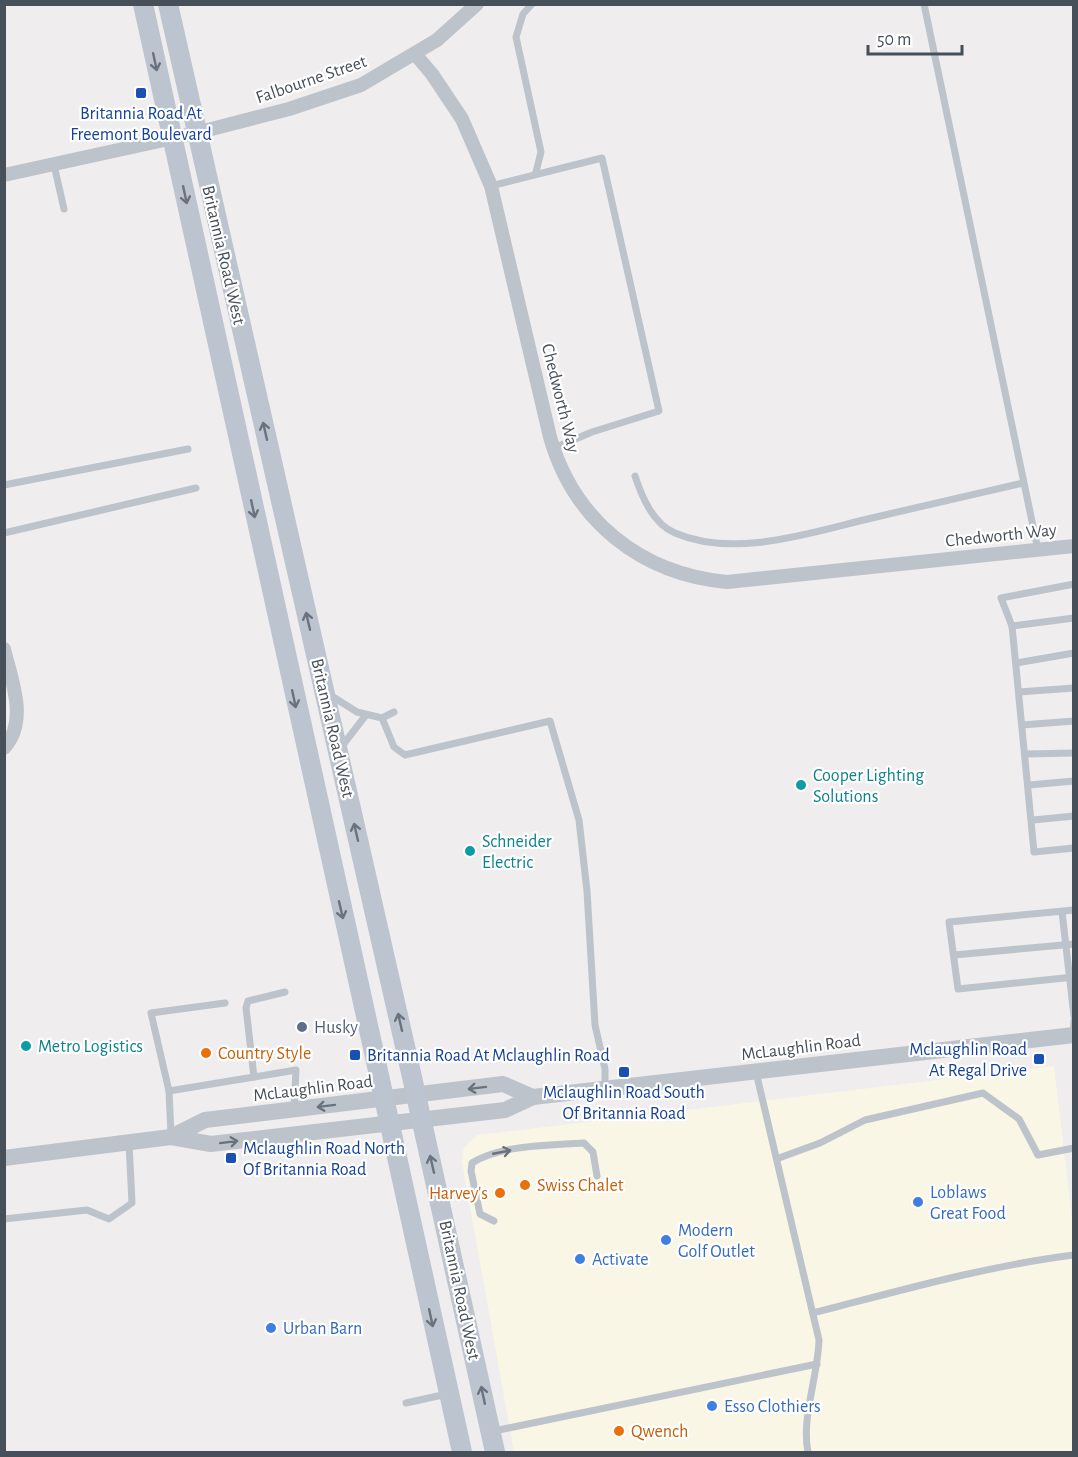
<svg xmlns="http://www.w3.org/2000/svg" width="1078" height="1457" viewBox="0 0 1078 1457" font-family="'Alegreya Sans',sans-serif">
<rect width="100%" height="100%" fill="#efeded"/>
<!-- commercial -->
<path fill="#faf6e6" d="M1054 1066 1074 1236 1073 1452H514L462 1162 463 1150 469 1142 478 1135Z"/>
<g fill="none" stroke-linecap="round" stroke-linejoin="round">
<!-- service -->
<g stroke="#bcc3cb" stroke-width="7">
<path d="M532 4 523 14 516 37 541 152 536 172"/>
<path d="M924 4 1038 550"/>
<path d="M54 165 64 209"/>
<path d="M491 186 602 158 659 411 592 432 554 448"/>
<path d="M635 476C642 497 653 524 675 533 736 559 812 532 872 518 922 506 972 495 1023 483"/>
<path d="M4 485 188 449"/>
<path d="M4 533 196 488"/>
<path d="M1074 584 1001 598 1012 626 1034 852 1074 848"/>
<path d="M1012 626 1074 618"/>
<path d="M1016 663 1074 653"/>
<path d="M1019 692 1074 688"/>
<path d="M330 695 357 712 382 718 394 747 405 755 550 721 579 820 587 891 595 1025 605 1069V1087"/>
<path d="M382 718 394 712"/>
<path d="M1022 725 1074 721"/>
<path d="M342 746 366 715"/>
<path d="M1026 754 1074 753"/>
<path d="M1029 785 1074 781"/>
<path d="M1033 820 1074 816"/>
<path d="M1074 910 949 922 958 989 1074 977"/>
<path d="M1062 912 1074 1016"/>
<path d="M954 955 1074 944"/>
<path d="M1073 1035 1074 1021"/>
<path d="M756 1072 819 1340C818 1376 801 1419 808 1452"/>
<path d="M254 1077 296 1070 294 1109"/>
<path d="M169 1091 254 1077 246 1008 248 1001 285 992"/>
<path d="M171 1134 169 1091 151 1013 225 1003"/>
<path d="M779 1158 820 1143 865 1120 983 1093 1019 1119 1038 1155 1074 1148"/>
<path d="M4 1219 87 1210 109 1219 132 1203 129 1143"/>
<path d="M494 1221 480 1214 471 1171 472 1163C499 1145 552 1145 584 1143L593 1152 597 1176"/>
<path d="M813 1313C899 1291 985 1266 1074 1255"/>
<path d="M406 1403 447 1394"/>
<path d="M494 1431 817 1364"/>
</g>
<!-- minor -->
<g stroke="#bcc3cb" stroke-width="14">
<path d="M415 54 432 74 462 119 491 186 550 437C574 521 641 574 727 582L1074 546"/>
<path d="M4 175 196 133 289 109 361 85 437 40 477 4"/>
<path d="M4 649C11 679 29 721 4 748"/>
</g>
<!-- tertiary -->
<g stroke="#bcc3cb" stroke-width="16">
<path d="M171 1137 211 1144 505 1110 533 1097 1074 1035"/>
<path d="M4 1158 171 1137 205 1120 503 1084 533 1097"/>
</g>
<!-- secondary -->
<g stroke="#bcc4d0" stroke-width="20">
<path d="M143 4 462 1452"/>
<path d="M168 4 412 1077 495 1452"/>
</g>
</g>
<!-- one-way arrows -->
<defs><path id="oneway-shaft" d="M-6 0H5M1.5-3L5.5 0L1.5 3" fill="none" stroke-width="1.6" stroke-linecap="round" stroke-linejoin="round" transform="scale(1.5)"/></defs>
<g stroke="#6a727d">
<use href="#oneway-shaft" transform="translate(155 62) rotate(78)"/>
<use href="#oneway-shaft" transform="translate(185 195) rotate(78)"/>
<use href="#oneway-shaft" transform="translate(265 431) rotate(-103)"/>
<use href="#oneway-shaft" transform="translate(253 509) rotate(78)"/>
<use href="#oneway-shaft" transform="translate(308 621) rotate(-103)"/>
<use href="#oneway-shaft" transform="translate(294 699) rotate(78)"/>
<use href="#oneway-shaft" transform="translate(356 832) rotate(-103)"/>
<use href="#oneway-shaft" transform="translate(341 910) rotate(77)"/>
<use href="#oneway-shaft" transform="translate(400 1022) rotate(-103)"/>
<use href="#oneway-shaft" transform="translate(432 1164) rotate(-103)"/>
<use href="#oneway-shaft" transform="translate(431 1318) rotate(78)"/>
<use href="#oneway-shaft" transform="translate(483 1395) rotate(-102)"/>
</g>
<g stroke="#6a727b">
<use href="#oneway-shaft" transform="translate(477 1088) rotate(173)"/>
<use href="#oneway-shaft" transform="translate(326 1106) rotate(173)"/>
<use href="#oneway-shaft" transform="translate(229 1142) rotate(-7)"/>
<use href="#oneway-shaft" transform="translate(502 1152) rotate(-11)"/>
</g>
<!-- markers -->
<g fill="#1a4fb4" stroke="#fff" stroke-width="2">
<rect x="135" y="87" width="12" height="12" rx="3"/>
<rect x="349" y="1049" width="12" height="12" rx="3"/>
<rect x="1033" y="1053" width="12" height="12" rx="3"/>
<rect x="618" y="1066" width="12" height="12" rx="3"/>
<rect x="225" y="1152" width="12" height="12" rx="3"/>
</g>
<g fill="#0f9aa8" stroke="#fff" stroke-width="2">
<circle cx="801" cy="785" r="6"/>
<circle cx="470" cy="851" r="6"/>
<circle cx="26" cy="1046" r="6"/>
</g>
<circle fill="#5c6f8a" stroke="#fff" stroke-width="2" cx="302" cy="1027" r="6"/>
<g fill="#e8710a" stroke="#fff" stroke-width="2">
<circle cx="206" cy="1053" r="6"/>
<circle cx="525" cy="1185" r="6"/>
<circle cx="500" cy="1193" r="6"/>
<circle cx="619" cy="1431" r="6"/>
</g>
<g fill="#3f7fe0" stroke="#fff" stroke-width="2">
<circle cx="918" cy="1202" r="6"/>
<circle cx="666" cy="1240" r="6"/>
<circle cx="580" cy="1259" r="6"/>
<circle cx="271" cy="1328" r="6"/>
<circle cx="712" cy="1406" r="6"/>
</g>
<g text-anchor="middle" stroke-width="4.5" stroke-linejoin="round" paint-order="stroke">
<!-- street labels -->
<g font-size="18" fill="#474f59" stroke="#fff">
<text transform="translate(311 79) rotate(-19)" y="6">Falbourne Street</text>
<text transform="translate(224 255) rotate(77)" y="6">Britannia Road West</text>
<text transform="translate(561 398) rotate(76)" y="6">Chedworth Way</text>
<text transform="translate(1001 535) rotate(-6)" y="6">Chedworth Way</text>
<text transform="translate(333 728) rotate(77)" y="6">Britannia Road West</text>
<text transform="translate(801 1047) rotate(-7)" y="6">McLaughlin Road</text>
<text transform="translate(313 1088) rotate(-7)" y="6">McLaughlin Road</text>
<text transform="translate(460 1290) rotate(78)" y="6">Britannia Road West</text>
</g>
<!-- transit labels -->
<g font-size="18" fill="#164399" stroke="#fff">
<text x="141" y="119">Britannia Road At<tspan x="141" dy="21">Freemont Boulevard</tspan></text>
<text x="1027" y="1055" text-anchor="end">Mclaughlin Road<tspan x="1027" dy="21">At Regal Drive</tspan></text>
<text x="367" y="1061" text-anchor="start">Britannia Road At Mclaughlin Road</text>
<text x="624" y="1098">Mclaughlin Road South<tspan x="624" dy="21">Of Britannia Road</tspan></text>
<text x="243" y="1154" text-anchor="start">Mclaughlin Road North<tspan x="243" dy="21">Of Britannia Road</tspan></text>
</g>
<!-- culture labels -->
<g font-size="18" fill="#0d838f" stroke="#fff" text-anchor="start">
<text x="813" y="781">Cooper Lighting<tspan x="813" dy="21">Solutions</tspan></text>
<text x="482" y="847">Schneider<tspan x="482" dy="21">Electric</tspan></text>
<text x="38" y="1052">Metro Logistics</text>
</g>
<!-- service labels -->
<g font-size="18" fill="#4e5e75" stroke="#fff" text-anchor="start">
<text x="314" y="1033">Husky</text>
</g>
<!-- food labels -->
<g font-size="18" fill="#c56008" stroke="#fff" text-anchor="start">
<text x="218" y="1059">Country Style</text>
<text x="537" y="1191">Swiss Chalet</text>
<text x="488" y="1199" text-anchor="end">Harvey's</text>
<text x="631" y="1437">Qwench</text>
</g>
<!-- shop labels -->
<g font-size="18" fill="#366cbe" stroke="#fff" text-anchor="start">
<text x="930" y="1198">Loblaws<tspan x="930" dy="21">Great Food</tspan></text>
<text x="678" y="1236">Modern<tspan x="678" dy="21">Golf Outlet</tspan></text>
<text x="592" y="1265">Activate</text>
<text x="283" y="1334">Urban Barn</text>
<text x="724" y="1412">Esso Clothiers</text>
</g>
</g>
<!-- border -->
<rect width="1078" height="1457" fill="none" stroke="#474f59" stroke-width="12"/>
<!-- scale -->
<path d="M868 45v9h94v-9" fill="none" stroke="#474f59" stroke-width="3"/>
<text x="877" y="45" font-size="18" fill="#474f59" stroke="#ffffff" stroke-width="4.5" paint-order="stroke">50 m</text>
</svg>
